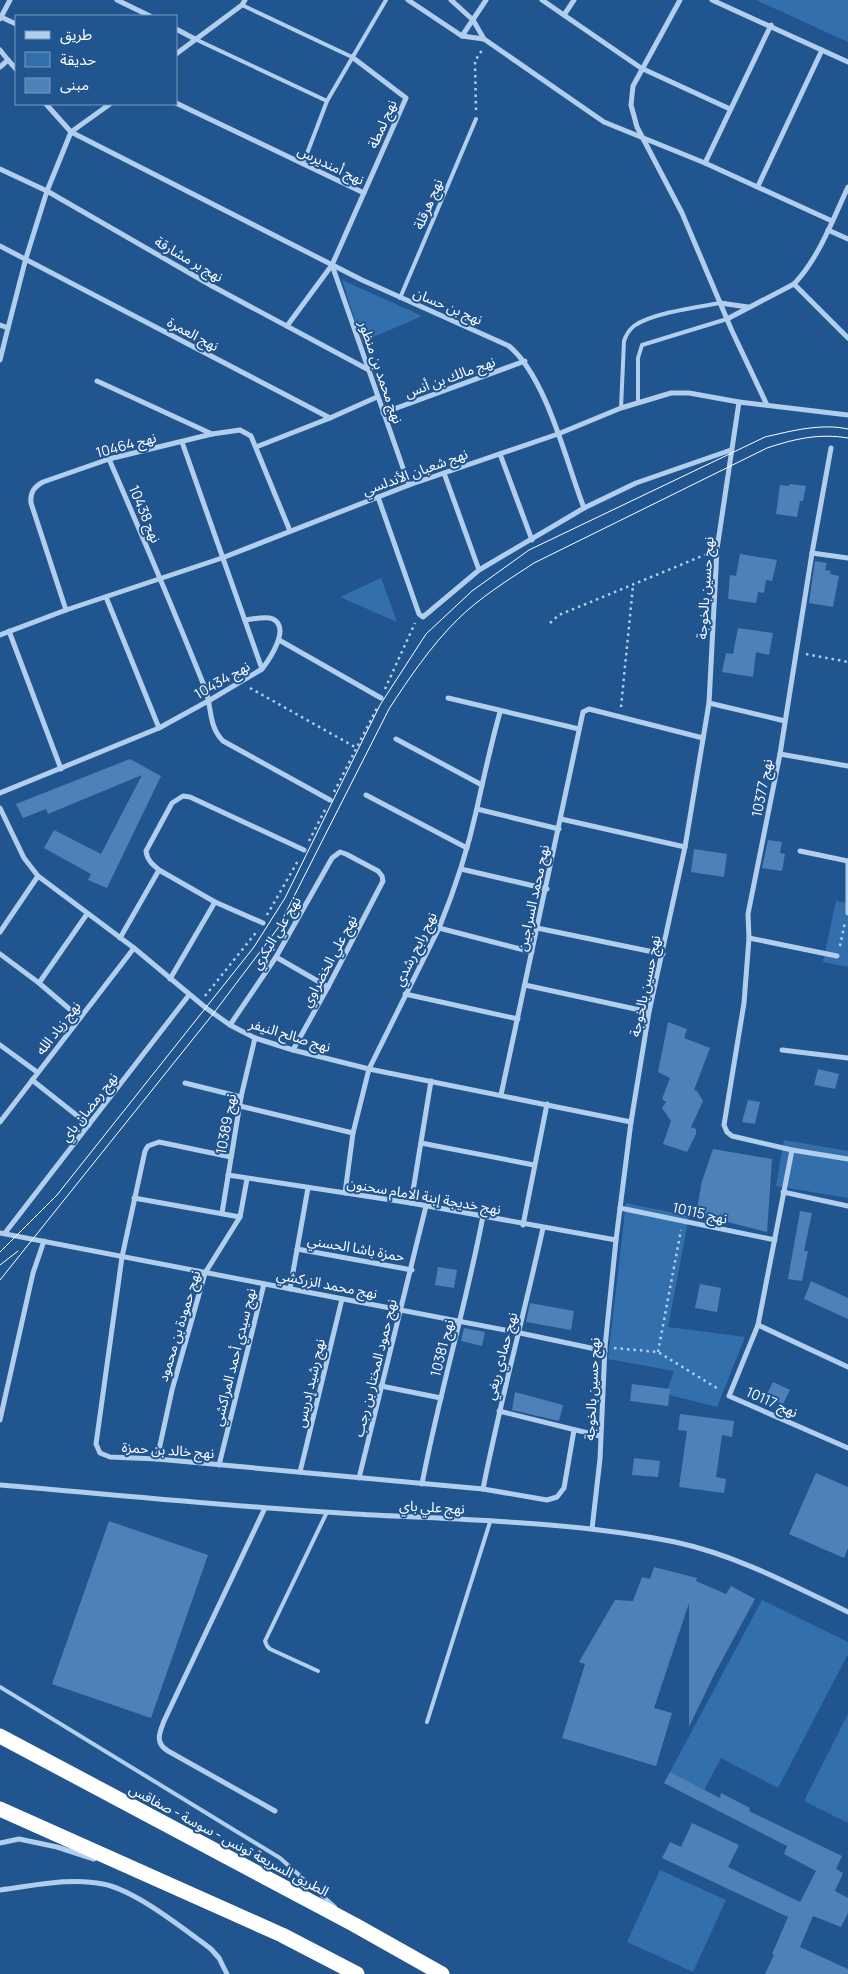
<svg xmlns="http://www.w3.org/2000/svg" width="848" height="1974" viewBox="0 0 848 1974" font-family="Manrope,'Noto Sans Arabic',sans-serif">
<rect width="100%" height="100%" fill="#215590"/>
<!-- green -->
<g fill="#346fad">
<path d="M756 0H848V42Z"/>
<path d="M342 280 422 316 362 342Z"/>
<path d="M381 578 397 622 340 597Z"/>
<path d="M836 901 848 903V967L823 962Z"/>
<path d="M784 1140 848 1151V1198L776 1186Z"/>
<path d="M626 1203 689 1216 668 1327 745 1337 717 1407 666 1394 674 1371 608 1359Z"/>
<path d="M762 1600 848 1642V1654L778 1788 721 1758 704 1790 670 1772Z"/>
<path d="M848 1714V1823L804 1801Z"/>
<path d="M660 1870 726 1900 693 1972 627 1942Z"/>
</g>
<!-- building -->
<g fill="#4e81b8">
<path d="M789 484 806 486 803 501H800L797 517 776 514 780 485 789 486Z"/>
<path d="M740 554 777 560 772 581 766 580 764 593 758 592 756 603 728 599 730 575 736 576Z"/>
<path d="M815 561 827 563 825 570 831 571 830 574 839 576 833 607 809 603Z"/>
<path d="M738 628 773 633 769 655 756 652 753 677 722 672 726 653 733 654Z"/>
<path d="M130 759 161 776 107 888 88 880 91 874 44 848 54 830 101 854 142 775 48 814 46 809 23 818 16 804Z"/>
<path d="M768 840 782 842 780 853 785 854 782 871 762 868Z"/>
<path d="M694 849 727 854 724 877 691 872Z"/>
<path d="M668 1022 687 1029 684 1038 710 1048 694 1090 697 1091 703 1101 691 1127 696 1129V1134L687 1152 663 1144 671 1121 662 1108 666 1102 662 1099 670 1078 658 1072Z"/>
<path d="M818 1069 839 1074 835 1089 814 1085Z"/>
<path d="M748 1100 760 1102 755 1124 742 1122Z"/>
<path d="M713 1149 772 1159 767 1232 696 1214 702 1181Z"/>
<path d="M800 1211 812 1213 804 1251H808L802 1281 788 1279Z"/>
<path d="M438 1267 457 1270 454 1288 435 1285Z"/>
<path d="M811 1281 848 1298V1319L804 1299Z"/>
<path d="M700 1284 721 1288 717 1312 695 1308Z"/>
<path d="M530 1303 574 1311 571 1330 526 1322Z"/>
<path d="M464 1328 485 1332 482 1346 461 1341Z"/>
<path d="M773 1382 790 1390 783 1404 766 1396Z"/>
<path d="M632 1384 670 1389 668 1406 630 1401Z"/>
<path d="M515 1392 563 1405 559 1421 512 1410Z"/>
<path d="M680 1414 734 1421 732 1437 722 1435 716 1477 726 1479 724 1493 679 1487 687 1431 678 1430Z"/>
<path d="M634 1458 660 1461 658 1477 632 1475Z"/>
<path d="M816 1473 848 1487V1548L844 1558 789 1534Z"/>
<path d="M109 1521 208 1555 151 1718 52 1684Z"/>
<path d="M654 1567 697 1578 696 1581 726 1594 731 1586 755 1599 714 1675 689 1727V1603L654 1708 672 1713 656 1766 562 1738 585 1664 579 1662 615 1600 633 1601 642 1577 650 1579Z"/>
<path d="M670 1772 720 1798 721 1793 750 1808 749 1811 842 1856 836 1869 843 1873 835 1891 848 1898V1913L841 1927 813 1916 800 1947 848 1969V1974H765L774 1955 772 1954 788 1917 662 1858 670 1842 681 1847 692 1823 739 1845 728 1867 800 1902 816 1871 784 1854 787 1846 664 1783Z"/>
</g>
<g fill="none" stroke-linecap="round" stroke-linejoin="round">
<!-- path -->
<g stroke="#b1ceed" stroke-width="2.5" stroke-dasharray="2.5 4" stroke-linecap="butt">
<path d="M476 110 475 61 482 50"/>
<path d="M550 623 559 615 707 554"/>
<path d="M806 654 848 662"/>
<path d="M250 688 355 747"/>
<path d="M385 689 415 623"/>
<path d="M621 707 633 586"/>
<path d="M334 792 377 708"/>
<path d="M309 841 326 808"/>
<path d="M267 915 299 859"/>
<path d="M840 946 845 922"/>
<path d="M205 996 258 930"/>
<path d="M614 1348 658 1352 720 1390"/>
<path d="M658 1352 681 1230"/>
</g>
<!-- service -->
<g stroke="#b1ceed" stroke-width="4">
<path d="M242 5 352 57"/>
<path d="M195 39 327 101"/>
<path d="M303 164 327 101 386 0"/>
<path d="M400 298 476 119"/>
<path d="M638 403V358L642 345 727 319"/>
<path d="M621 408 624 341C626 335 629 330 634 326 652 313 698 307 720 303"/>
<path d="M318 1671 270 1649 267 1646 265 1641 327 1512"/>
<path d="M0 1687 280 1858 335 1907"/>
<path d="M427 1722 490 1522"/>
</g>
<!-- minor -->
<g stroke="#b1ceed" stroke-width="5">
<path d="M117 0 150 16"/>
<path d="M408 0 462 36 484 39"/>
<path d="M451 0 473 20 484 39 604 122 705 163 832 221"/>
<path d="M542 0 641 68 730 109"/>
<path d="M680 0 633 86 631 105 637 127 682 213 732 331 767 405"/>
<path d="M712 0 848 62"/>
<path d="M564 15 574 0"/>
<path d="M1 17 10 0"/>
<path d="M0 19 1 17 16 24"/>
<path d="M176 29 195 39"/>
<path d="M462 36 486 0"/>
<path d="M0 50 8 60"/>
<path d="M176 54 242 5 245 0"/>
<path d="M0 67 8 60 16 69"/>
<path d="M176 103 364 193"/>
<path d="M46 104 71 132 362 280 509 346C547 378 566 462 584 508L479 570 423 617 419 614 378 497"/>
<path d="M705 163 771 25"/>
<path d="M0 169 47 191 212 286 367 369"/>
<path d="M758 186 822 50"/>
<path d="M828 230 848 239"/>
<path d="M0 246 330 418 377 397"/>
<path d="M332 265 409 485"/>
<path d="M794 284C819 258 833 219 848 187"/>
<path d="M720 303 748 307"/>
<path d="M727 319 794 284 848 338"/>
<path d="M0 325 8 328 26 258 47 191 71 132 110 104"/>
<path d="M287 326 332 265 406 98 352 57"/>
<path d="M0 360 8 328"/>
<path d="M97 381 212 434"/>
<path d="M383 413 525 361"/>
<path d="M256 447 330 418"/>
<path d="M831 448 812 553 780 754 748 914 749 938 744 1003 724 1125 727 1132 732 1136 792 1150 848 1159"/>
<path d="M500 454 532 540"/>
<path d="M109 459C142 535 174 611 205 688 212 706 208 726 223 741L330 800"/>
<path d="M444 473 479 570"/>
<path d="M584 508 636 483 731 450"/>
<path d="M812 553 848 558"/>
<path d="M106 597 159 728"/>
<path d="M66 610 31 503C30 492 34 487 43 482L109 459 212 434 240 430 251 436 290 531"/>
<path d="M245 620C253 619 266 616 273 619 291 628 269 660 262 669"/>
<path d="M9 631 61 769"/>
<path d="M0 635 66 610 222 558 409 485 558 434 621 408 671 393H689L739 402 848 415"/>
<path d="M279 640 381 698"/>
<path d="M448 698 579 729"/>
<path d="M709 703 785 721"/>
<path d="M396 739 482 785"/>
<path d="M780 754 848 766"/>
<path d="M0 793 159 728 210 700 262 669 182 442"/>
<path d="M366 795 467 848"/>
<path d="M0 808 24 858 38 876 134 948 206 1008 230 1025 255 1038 293 1050 369 1069 631 1122"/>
<path d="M477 809 559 829"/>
<path d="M561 819 685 847"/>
<path d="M800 851 848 861"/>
<path d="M848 861V913"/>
<path d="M461 869 547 889"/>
<path d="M159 870C152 864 147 860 146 851L172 803 183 796 190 797 304 850"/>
<path d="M439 928 532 952"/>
<path d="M537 928 663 954"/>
<path d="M0 932 38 876"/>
<path d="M120 938 159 870 215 902 263 923"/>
<path d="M749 938 837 956"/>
<path d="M0 954 39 983 80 1018"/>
<path d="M276 957 328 987"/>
<path d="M170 979 215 902"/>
<path d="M39 983 87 914"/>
<path d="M525 985 649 1012"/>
<path d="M405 994 518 1019"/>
<path d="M230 1025 276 957 332 858 340 852 346 854 378 871 382 876 383 881 328 987 293 1050"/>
<path d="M0 1045 37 1072"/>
<path d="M782 1050 848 1058"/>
<path d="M32 1080 89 1125"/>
<path d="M185 1083 241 1097"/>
<path d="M501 1095 583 712 589 709 703 738"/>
<path d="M240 1106 353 1133"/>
<path d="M0 1122 134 948"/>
<path d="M421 1143 534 1165"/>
<path d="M231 1157 159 1142 148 1146 145 1151 122 1257 96 1444 100 1453 110 1457 157 1459 483 1489 547 1500 557 1497 564 1488 574 1430"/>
<path d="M228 1175 411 1203 616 1240"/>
<path d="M783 1192 848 1206"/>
<path d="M345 1193 353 1133 369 1069 439 928C455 889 468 849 477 808 484 776 491 744 500 712"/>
<path d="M134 1198 240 1217"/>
<path d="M411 1203 431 1081"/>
<path d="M620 1208 775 1240"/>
<path d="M222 1213 241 1097 255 1038"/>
<path d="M523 1225 547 1104"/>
<path d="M0 1233 520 1333 605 1351"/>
<path d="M5 1233 189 995"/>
<path d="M297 1249 412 1270"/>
<path d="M290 1289 308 1188"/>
<path d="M758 1325 792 1150"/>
<path d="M848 1367 758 1325 729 1396 848 1448"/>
<path d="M381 1386 441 1398"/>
<path d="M499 1411 600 1436"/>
<path d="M0 1420 33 1273 44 1241"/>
<path d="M157 1459 172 1390 205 1273 240 1217 247 1179"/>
<path d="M219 1465 264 1284"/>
<path d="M300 1472 342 1299"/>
<path d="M359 1478 426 1206"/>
<path d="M422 1484C439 1394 466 1306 483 1216"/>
<path d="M0 1485C118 1495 237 1507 355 1514 460 1520 573 1521 675 1542 736 1555 792 1585 848 1612"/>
<path d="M483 1489C500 1402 524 1315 543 1228"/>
<path d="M265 1508 164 1721C159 1734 155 1743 168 1751L275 1811"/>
<path d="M592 1529 600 1459 605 1347 616 1240 631 1122 649 1012 685 847 709 703 717 549 739 402"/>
<path d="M0 1843 19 1839 57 1847 94 1859"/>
<path d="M0 1890C33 1886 70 1877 103 1884 135 1890 184 1929 211 1949L219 1958 227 1974"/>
</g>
<!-- motorway -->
<g stroke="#fff" stroke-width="15">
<path d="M0 1736 355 1925 442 1974"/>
<path d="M0 1809 282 1935 357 1974"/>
</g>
<!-- tram -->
<g stroke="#fff" stroke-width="1">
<path d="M0 1252 57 1195 254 947 285 898 380 705 426 634 472 591 529 550 765 437C791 431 821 423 848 429"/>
<path d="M0 1265 18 1251"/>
<path d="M0 1280 213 1014 278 928 389 709C409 678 431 646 457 620 479 598 508 580 534 563L767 448C794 439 819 433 848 438"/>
</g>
</g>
<g text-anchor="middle" stroke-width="4" stroke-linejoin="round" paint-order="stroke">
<!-- street labels -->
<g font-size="14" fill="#fff" stroke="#215590">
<text transform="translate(382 124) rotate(-66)" y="5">نهج لمطة</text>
<text transform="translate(331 165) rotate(26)" y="5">نهج أمنديرس</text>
<text transform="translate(428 204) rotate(-67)" y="5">نهج هرقلة</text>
<text transform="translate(189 259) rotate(30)" y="5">نهج بر مشارقة</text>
<text transform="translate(448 306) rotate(23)" y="5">نهج بن حسان</text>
<text transform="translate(193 334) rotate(28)" y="5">نهج العمرة</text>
<text transform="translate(381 372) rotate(71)" y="5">نهج محمد بن منظور</text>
<text transform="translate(450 377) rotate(-20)" y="5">نهج مالك بن أنس</text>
<text transform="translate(126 445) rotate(-15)" y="5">نهج 10464</text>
<text transform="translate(415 472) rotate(-20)" y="5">نهج شعبان الأندلسي</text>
<text transform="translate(145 514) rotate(67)" y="5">نهج 10438</text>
<text transform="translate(705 588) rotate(-86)" y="5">نهج حسين بالخوجة</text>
<text transform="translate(222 680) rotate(-30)" y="5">نهج 10434</text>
<text transform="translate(762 788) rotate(-79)" y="5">نهج 10377</text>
<text transform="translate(533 898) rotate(-78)" y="5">نهج محمد السراجين</text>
<text transform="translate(276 933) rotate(-59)" y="5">نهج علي البكري</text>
<text transform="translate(415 949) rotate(-64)" y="5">نهج رابح رشدي</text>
<text transform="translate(329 961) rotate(-62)" y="5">نهج علي الخضراوي</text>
<text transform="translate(645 986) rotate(-78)" y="5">نهج حسين بالخوجة</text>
<text transform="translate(58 1028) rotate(-52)" y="5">نهج زياد الله</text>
<text transform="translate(290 1035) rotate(17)" y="5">نهج صالح النيفر</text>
<text transform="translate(89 1107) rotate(-52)" y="5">نهج رمضان باي</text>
<text transform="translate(226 1124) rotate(-80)" y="5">نهج 10389</text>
<text transform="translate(424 1196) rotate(10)" y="5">نهج خديجة إبنة الامام سحنون</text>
<text transform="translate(700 1213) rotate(12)" y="5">نهج 10115</text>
<text transform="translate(356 1248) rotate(10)" y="5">حمزة باشا الحسني</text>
<text transform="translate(327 1284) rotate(11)" y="5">نهج محمد الزركشي</text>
<text transform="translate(179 1326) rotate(-73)" y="5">نهج حمودة بن محمود</text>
<text transform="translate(442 1348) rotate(-76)" y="5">نهج 10381</text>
<text transform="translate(501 1356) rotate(-75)" y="5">نهج حمادي ريغي</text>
<text transform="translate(234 1357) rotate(-76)" y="5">نهج سيدي أحمد المراكشي</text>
<text transform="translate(375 1368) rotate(-76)" y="5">نهج حمود المختار بن رجب</text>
<text transform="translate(310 1383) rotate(-77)" y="5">نهج رشيد إدريس</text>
<text transform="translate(592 1389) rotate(-87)" y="5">نهج حسين بالخوجة</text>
<text transform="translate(772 1402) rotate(24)" y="5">نهج 10117</text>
<text transform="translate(168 1450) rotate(4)" y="5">نهج خالد بن حمزة</text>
<text transform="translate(432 1507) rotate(3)" y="5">نهج علي باي</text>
<text transform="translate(229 1840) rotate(28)" y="5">الطريق السريعة تونس - سوسة - صفاقس</text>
</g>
</g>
<!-- legend -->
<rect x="15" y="15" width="162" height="90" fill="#215590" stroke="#7a99bc"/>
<rect x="25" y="31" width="25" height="8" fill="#b1ceed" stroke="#7a99bc"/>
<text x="60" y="40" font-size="15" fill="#ffffff">طريق</text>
<rect x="25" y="52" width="25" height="15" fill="#346fad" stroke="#7a99bc"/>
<text x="60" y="65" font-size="15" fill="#ffffff">حديقة</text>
<rect x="25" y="78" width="25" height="15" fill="#4e81b8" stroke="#7a99bc"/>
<text x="60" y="90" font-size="15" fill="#ffffff">مبنى</text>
</svg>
